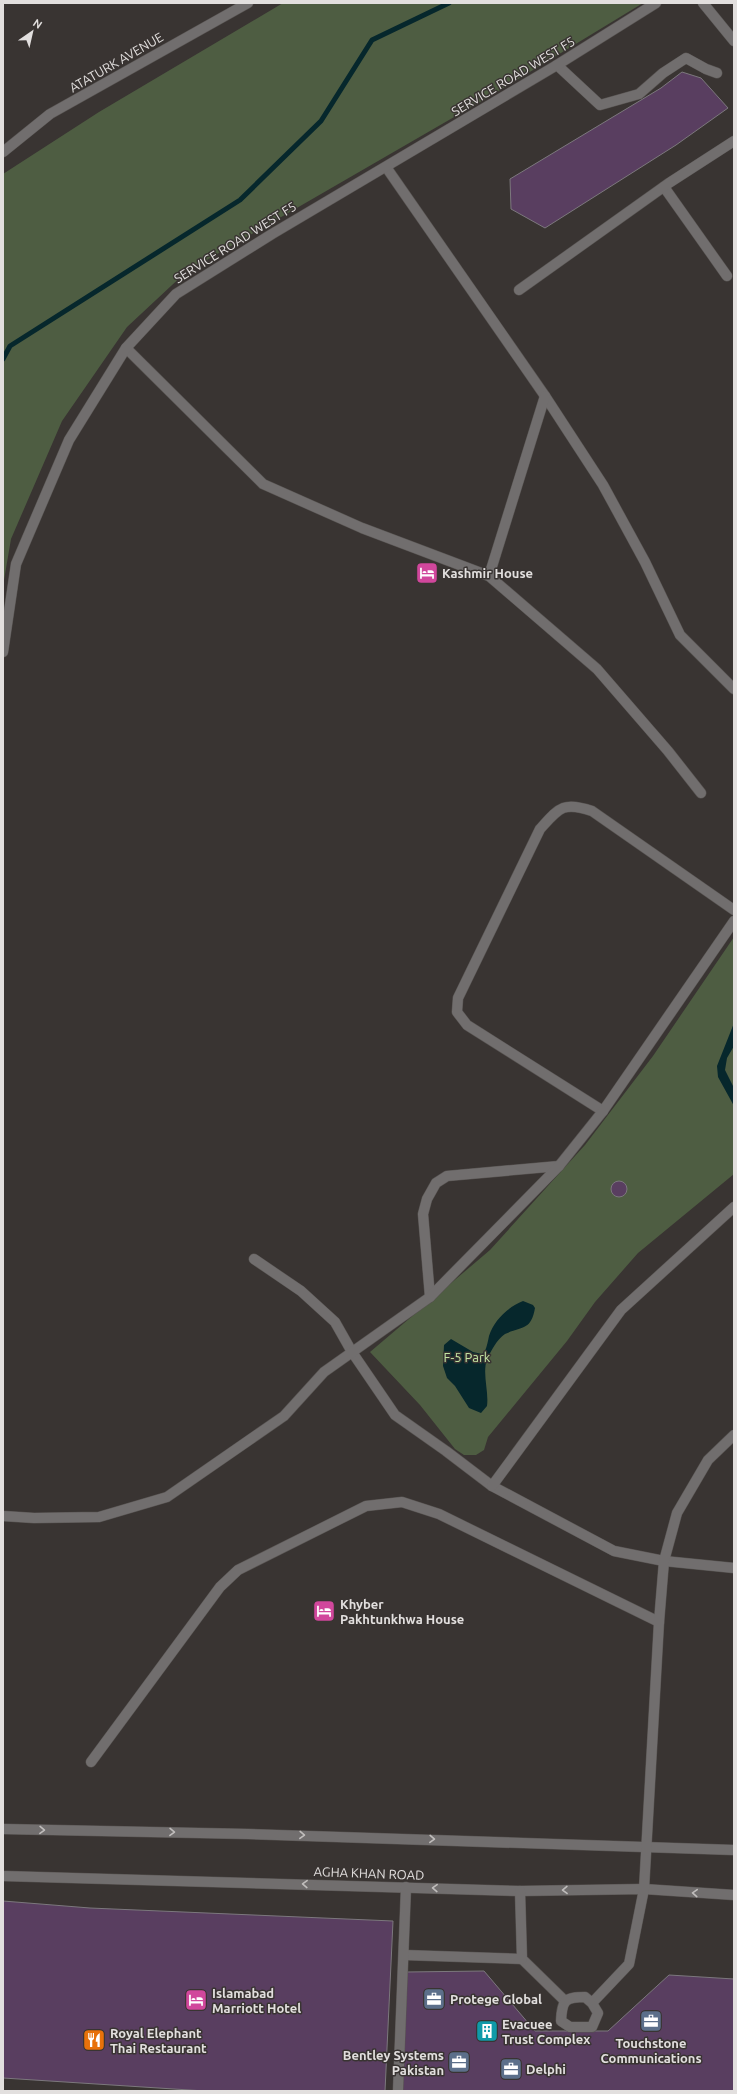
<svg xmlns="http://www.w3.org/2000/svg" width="737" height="2094" viewBox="0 0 737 2094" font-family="Ubuntu,sans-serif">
<rect width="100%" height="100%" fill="#393432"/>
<!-- green -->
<g fill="#4e5d42">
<path d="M283 3H643L487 98 186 272 127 327 62 421 11 539 3 586V174L99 112Z"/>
<path d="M734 937V1174L638 1253 595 1302 567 1341 488 1437 484 1450 476 1455H464L455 1449 420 1405 370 1352 490 1250 585 1145 653 1056Z"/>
</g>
<!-- water -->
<g fill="#06272c">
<path d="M734 1023V1046L727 1058 725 1070 734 1088V1106L718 1077 717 1066Z"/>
<path d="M523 1301 533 1305 535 1308C531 1331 522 1326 505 1334 497 1339 491 1351 487 1359 482 1374 489 1391 487 1406L481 1413 469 1408 455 1386 447 1378 443 1366 444 1345 451 1339 473 1352 482 1354 485 1351C487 1346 488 1341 489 1336 494 1320 508 1307 523 1301Z"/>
</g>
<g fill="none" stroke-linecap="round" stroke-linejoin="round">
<!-- stream -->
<path stroke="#06272c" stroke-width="5" d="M3 359 10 346 240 200 321 121 372 40 449 3"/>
</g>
<!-- building -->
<g fill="#593e60" stroke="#7c787d">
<path d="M682 72 701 78 728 108 676 145 545 228 511 209 510 179 661 88Z"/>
<circle cx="619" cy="1189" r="8"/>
<path d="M3 1901 90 1908 393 1921 385 2091H205L3 2078Z"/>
<path d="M484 1971 535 2031H608L669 1975 734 1979V2091H400L406 1972Z"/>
</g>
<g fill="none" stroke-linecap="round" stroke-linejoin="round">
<!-- minor casing -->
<g stroke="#575351" stroke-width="11">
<g id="minor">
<path d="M703 3 734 41"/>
<path d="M557 65 600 105 639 94 663 73 686 58 706 69 717 73"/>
<path d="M3 152 50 114 248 3"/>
<path d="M386 167 545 396 603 485 645 562 680 635 734 689"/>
<path d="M664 187 727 276"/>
<path d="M519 290 669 183 734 141"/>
<path d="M126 348 263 484 362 528 489 576 597 669 668 751 701 793"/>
<path d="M489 576 545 396"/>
<path d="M3 652 16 564 69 440 126 348 176 294 272 234 557 65 656 3"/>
<path d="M603 1111 467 1025 457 1012 458 998 540 829C559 808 563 801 592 811L734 910"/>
<path d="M254 1259 301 1291 335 1322 352 1352 395 1415 446 1451 492 1486 614 1551 664 1561 734 1568"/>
<path d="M430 1297 423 1214 427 1199 436 1183 447 1176 559 1166"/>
<path d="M492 1486 621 1310 734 1207"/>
<path d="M3 1516 34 1518 99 1517 167 1497 284 1416 324 1372 430 1297 559 1166 603 1111 734 921"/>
<path d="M91 1762 220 1587 238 1570 366 1506 402 1502 439 1514 659 1622"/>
<path d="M3 1829 248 1834 734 1850"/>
<path d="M3 1876 520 1891 644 1889 734 1895"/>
<path d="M520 1891 522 1959 565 2001"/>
<path d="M404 1955 522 1959"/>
<path d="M592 2003 585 1997C565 1997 562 2000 561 2021L570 2027H592L598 2013 592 2003 629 1964 644 1889 659 1622 664 1561 677 1513 708 1460 734 1435"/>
<path d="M398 2091 406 1887"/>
</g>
</g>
<!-- minor -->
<use href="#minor" stroke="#716e6e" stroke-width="10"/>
</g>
<!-- one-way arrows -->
<defs><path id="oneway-chevron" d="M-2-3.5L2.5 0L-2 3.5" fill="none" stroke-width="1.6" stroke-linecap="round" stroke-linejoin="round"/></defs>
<g stroke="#c0bdbc">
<use href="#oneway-chevron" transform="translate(42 1830) rotate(1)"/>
<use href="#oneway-chevron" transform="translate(172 1832) rotate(1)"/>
<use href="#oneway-chevron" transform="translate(302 1835) rotate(2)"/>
<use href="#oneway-chevron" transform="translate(432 1839) rotate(2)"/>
<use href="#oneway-chevron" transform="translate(305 1884) rotate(-178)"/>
<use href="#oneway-chevron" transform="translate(435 1888) rotate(-178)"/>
<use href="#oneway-chevron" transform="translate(565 1890) rotate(179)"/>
<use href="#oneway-chevron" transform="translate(695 1893) rotate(-176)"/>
</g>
<!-- icons -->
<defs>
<g id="hotel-square" transform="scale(1.15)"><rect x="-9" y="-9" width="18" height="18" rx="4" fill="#d1479c" stroke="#393432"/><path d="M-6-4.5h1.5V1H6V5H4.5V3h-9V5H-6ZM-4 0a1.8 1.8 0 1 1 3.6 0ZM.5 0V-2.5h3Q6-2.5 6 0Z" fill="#fff"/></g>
<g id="office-square" transform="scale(1.15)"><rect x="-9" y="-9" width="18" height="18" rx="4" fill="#5c6f8a" stroke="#393432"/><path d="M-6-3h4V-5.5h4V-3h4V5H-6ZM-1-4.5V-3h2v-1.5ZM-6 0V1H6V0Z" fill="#fff"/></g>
<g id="building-square" transform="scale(1.15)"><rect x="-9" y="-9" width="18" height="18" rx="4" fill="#0f9aa8" stroke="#393432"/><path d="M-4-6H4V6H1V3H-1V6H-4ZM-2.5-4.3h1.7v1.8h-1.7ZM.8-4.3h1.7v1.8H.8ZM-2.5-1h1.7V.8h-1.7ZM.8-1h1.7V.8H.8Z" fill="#fff"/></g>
<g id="restaurant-square" transform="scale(1.15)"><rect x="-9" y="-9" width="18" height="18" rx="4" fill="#e8710a" stroke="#393432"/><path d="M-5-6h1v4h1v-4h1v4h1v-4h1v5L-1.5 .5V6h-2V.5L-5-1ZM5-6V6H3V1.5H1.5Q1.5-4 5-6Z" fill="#fff"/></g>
</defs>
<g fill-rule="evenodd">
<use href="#hotel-square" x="427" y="573"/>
<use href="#hotel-square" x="324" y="1611"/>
<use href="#office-square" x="434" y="1999"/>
<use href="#hotel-square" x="196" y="2000"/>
<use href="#office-square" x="651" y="2021"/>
<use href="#building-square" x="487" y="2031"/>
<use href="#restaurant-square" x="94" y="2040"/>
<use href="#office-square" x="459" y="2062"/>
<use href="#office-square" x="511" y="2069"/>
</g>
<g text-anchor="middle" stroke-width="3" stroke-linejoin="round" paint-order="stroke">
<!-- street labels -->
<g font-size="13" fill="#e2dfde" stroke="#393432">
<text transform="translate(116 62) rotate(-30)" y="5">ATATURK AVENUE</text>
<text transform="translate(513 76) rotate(-31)" y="5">SERVICE ROAD WEST F5</text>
<text transform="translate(235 242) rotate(-32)" y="5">SERVICE ROAD WEST F5</text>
<text transform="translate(369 1873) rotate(2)" y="5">AGHA KHAN ROAD</text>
</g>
<!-- poi labels -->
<g font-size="13" font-weight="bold" fill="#e2dfde" stroke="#393432" text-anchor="start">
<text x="442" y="578">Kashmir House</text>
<text x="340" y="1609">Khyber<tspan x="340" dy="15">Pakhtunkhwa House</tspan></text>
<text x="212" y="1998">Islamabad<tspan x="212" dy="15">Marriott Hotel</tspan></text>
<text x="450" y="2004">Protege Global</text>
<text x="502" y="2029">Evacuee<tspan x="502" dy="15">Trust Complex</tspan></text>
<text x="110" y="2038">Royal Elephant<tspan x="110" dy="15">Thai Restaurant</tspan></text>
<text x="651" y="2048" text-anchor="middle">Touchstone<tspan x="651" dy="15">Communications</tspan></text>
<text x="444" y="2060" text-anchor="end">Bentley Systems<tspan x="444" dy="15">Pakistan</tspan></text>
<text x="526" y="2074">Delphi</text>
</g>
<!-- park labels -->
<g font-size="13" fill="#c2e5a3" stroke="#393432">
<text x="467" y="1362">F-5 Park</text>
</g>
</g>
<!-- border -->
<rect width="737" height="2094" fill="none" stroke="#e2dfde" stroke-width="8"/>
<!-- north arrow -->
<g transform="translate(32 32) rotate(34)" stroke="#393432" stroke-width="3" paint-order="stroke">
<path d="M0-3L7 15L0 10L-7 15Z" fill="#e2dfde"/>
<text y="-6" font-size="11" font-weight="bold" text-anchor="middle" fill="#e2dfde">N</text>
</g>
</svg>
